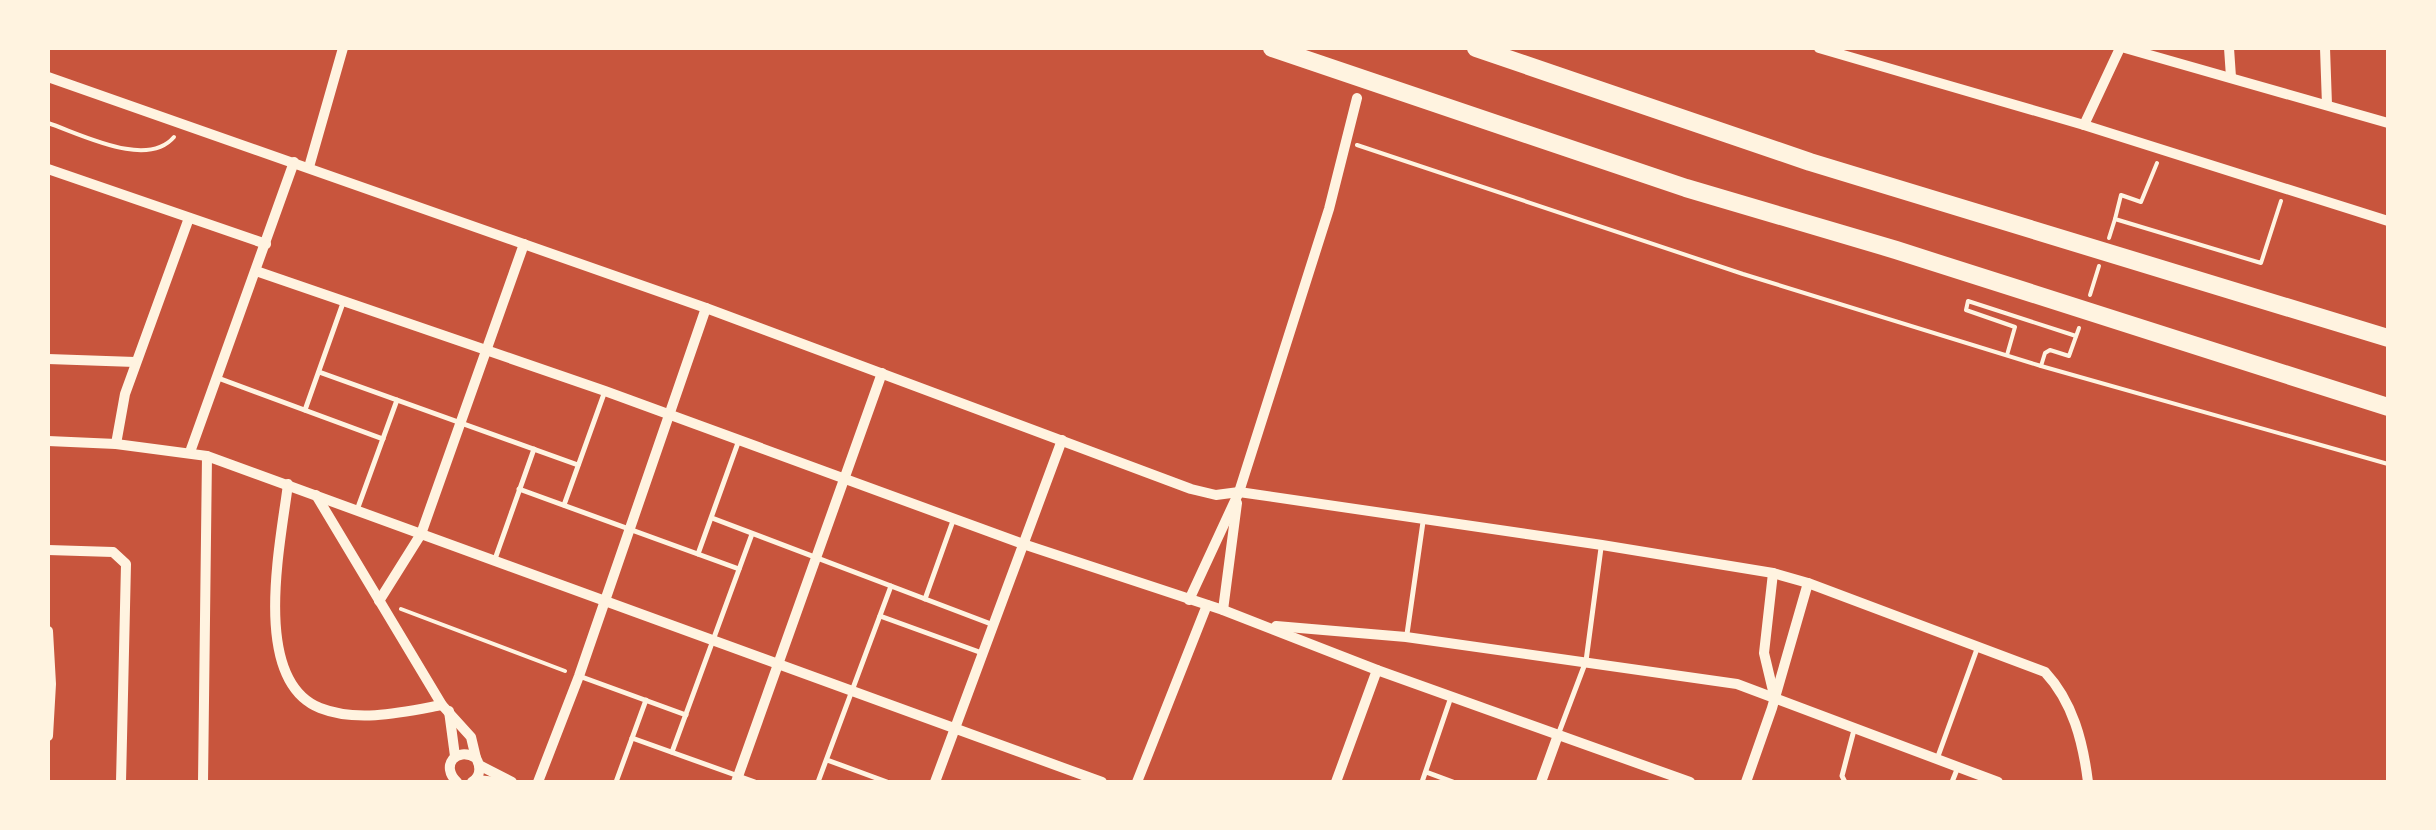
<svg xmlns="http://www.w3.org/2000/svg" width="2436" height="830" viewBox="0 0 2436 830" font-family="'Asap Condensed',sans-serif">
<rect width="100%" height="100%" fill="#c8553d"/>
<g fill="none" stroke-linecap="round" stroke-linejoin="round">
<!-- path -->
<g stroke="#fff3e0" stroke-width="4">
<path d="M48 123C81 134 147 169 174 137"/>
<path d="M1357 145 1743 274 2041 366 2388 464"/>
<path d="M2157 163 2141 202 2121 195 2115 219 2261 263 2281 201"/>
<path d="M2109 238 2115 219"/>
<path d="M2090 295 2099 266"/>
<path d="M2007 355 2015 327 1966 310 1968 301 2076 336"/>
<path d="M2041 366 2045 353 2050 350 2069 356 2079 328"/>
<path d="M401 609 565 671"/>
</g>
<!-- service -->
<g stroke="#fff3e0" stroke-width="5">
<path d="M319 372 578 465"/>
<path d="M218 378 383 439"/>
<path d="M305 410 343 303"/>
<path d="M519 489 739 569"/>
<path d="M564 505 605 391"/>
<path d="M357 510 397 400"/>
<path d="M712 518 891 586 818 782"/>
<path d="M698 554 739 440"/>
<path d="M495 559 534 449"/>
<path d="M891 586 991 624"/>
<path d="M925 599 954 518"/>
<path d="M880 616 982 653"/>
<path d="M1407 634 1423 522"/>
<path d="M579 676 686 715"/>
<path d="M1558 735 1586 661 1601 548"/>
<path d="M632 738 755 782"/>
<path d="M672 752 752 534"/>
<path d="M1937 759 1977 649"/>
<path d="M827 760 887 782"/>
<path d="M1426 772 1453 782"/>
<path d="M616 782 646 700"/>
<path d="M1422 782 1451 697"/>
<path d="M1845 782 1842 776 1854 730"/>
<path d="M1952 782 1958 767"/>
</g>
<!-- minor -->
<g stroke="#fff3e0" stroke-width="10">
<path d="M1819 48 2084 125 2388 221"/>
<path d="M2125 48 2388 123"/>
<path d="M2229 48 2231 77"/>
<path d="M2325 48 2327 105"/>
<path d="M48 77 706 308 1191 489 1216 495 1239 492 1602 545 1773 573 1808 583 2045 672C2073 702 2083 742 2088 782"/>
<path d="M2084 125 2120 48"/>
<path d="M309 167 343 48"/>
<path d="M48 169 266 244"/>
<path d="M256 271 605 391 1023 544 1223 610 1377 670 1690 782"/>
<path d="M48 359 135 362"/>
<path d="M48 441 116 444 207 456 1102 782"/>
<path d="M116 444 125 394 189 218"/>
<path d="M190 452 294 162"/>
<path d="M288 484C281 542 250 680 320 708 358 723 404 712 442 705"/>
<path d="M316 495 442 705 471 737 476 758"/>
<path d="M48 550 113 552 126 564 121 782"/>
<path d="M1773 573 1764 653 1774 695"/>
<path d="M1189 600 1239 492 1329 209 1357 98"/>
<path d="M379 601 421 534 524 244"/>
<path d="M1223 610 1237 503"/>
<path d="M1276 626 1406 637 1737 684 1998 782"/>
<path d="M48 631 51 684 48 736"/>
<path d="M449 711 455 756"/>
<path d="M479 765 512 782"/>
<path d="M476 780 497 782"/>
<path d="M203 782 207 456"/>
<path d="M457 782C440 766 456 746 476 758 481 767 481 776 472 782"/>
<path d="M538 782 579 676 706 308"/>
<path d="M736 782 882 373"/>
<path d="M935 782 1062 440"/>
<path d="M1137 782 1207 605"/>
<path d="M1336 782 1377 670"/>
<path d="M1541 782 1558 735"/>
<path d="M1746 782 1772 708 1808 583"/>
</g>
<!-- motorway -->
<g stroke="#fff3e0" stroke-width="18">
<path d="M1272 48 1686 188 1896 250 2388 407"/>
<path d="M1476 48 1810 162 2388 338"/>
</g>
</g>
<!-- border -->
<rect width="2436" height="830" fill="none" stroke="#fff3e0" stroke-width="100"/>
</svg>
